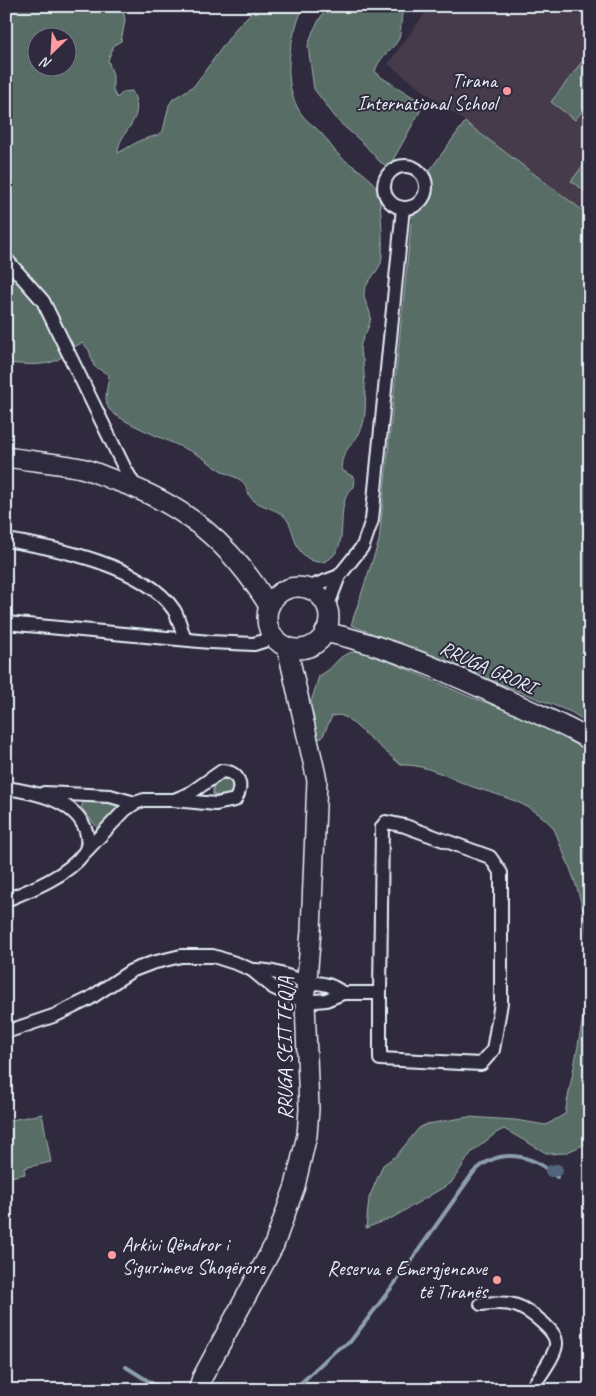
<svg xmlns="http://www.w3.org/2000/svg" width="596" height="1396" viewBox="0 0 596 1396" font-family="Caveat,sans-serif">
<rect width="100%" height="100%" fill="#2f2a3d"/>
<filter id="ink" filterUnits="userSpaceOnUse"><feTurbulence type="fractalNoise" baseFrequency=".02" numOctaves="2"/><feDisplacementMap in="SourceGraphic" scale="10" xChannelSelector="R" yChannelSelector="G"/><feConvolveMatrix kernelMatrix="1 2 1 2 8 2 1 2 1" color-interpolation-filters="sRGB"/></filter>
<g filter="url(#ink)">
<!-- built -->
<path fill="#443a4b" d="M430 6H590V216L388 64Z"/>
<!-- green -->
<g fill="#596d66" stroke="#a0afaf" fill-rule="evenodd">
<path d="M6 6H123L125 21 121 41 114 45 108 60 113 75V91L117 98 123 92 132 91C148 121 118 130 118 153L141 140 158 135 163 131 169 105 173 99 194 86 237 27 258 6H304C289 38 280 84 302 115 307 122 315 126 321 133 328 140 332 149 340 156 354 169 374 175 379 196 381 205 384 256 381 263 377 273 365 283 364 293 363 303 373 310 370 322 366 337 355 345 363 360 364 379 369 413 361 430 354 445 339 452 342 470L355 478 354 487C331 503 354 548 326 561 321 563 315 562 311 560 290 549 297 529 284 516 275 508 260 507 251 498 247 493 247 485 242 481 237 477 228 475 222 471 214 467 208 461 200 456 183 446 118 422 109 409 103 400 108 385 109 375L94 366 89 350 83 343C72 346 67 354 57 360 44 367 20 364 6 363ZM38 38H68V68H38Z"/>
<path d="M327 6H404C400 17 402 29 399 38 395 49 381 53 375 71L381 77 424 104 393 160 387 166 380 162 364 144 339 122 314 89 308 46 313 31Z"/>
<path d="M588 54 590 102 575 120 551 102Z"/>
<path d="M465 122 590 216V724L571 712 351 625 379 541 412 215C430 205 434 193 427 174Z"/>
<path d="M590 157V195L571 181Z"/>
<path d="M363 650 468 696 560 730 590 749V1142L565 1153 548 1154 504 1129 496 1133 471 1153 451 1183 392 1218 366 1228 369 1198 383 1165 397 1155 419 1128 427 1124 468 1117 515 1120 546 1125 565 1114C576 1050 596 980 584 915 579 891 571 869 561 847 557 837 556 829 547 821 529 803 499 795 476 788 450 779 428 764 401 765L347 718 340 715 332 716 322 738 317 739 308 712 319 676C341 664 333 654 363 650Z"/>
<path d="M224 779 232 782C234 788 234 793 229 796L213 795V787Z"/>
<path d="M84 801 114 804 117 808 98 829 81 807Z"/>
<path d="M42 1114 51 1162 24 1168 25 1174 6 1178V1121Z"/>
</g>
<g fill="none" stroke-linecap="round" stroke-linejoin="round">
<!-- stream -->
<g stroke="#8d9eae" stroke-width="4">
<path d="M126 1367 153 1384 169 1390"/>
<path d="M288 1390 302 1382 336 1350 350 1342 401 1275 473 1173C499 1146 532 1154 557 1177"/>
</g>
<!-- canal -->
<path stroke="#51667c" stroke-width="12" d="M551 1171 557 1170"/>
<!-- street casing -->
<g stroke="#e8f1f8" stroke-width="16">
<g id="street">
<circle cx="405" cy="187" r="21"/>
<path d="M6 259 43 301 124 467 136 488"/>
<path d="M6 540C55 548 144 565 174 610 179 618 181 630 185 639"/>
<path d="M307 588 339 576"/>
<path d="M327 608 339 576 363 546 372 520 403 208"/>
<path d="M6 623 210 642 254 644 273 638"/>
<path d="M222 771C239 772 244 786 235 800L216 804 174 800 189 794Z"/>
<path d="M6 788C34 792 76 800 86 831 88 839 89 846 84 853 67 876 31 890 6 900"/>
<path d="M44 793 110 796 135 803 144 800H174"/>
<path d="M86 851 125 810 135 803"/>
<path d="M252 970C274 969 285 977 306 981 324 985 327 982 343 993"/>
<path d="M6 1032 56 1015 89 999 131 971 152 963 181 956H213L238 964 252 970 274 988 305 1002 326 1000 343 993H380L382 827 386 822 405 826 490 857 501 873V1003L493 1050 481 1064 380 1059V993"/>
<path d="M481 1304C511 1301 522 1304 544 1324 549 1329 556 1335 556 1343 557 1354 537 1379 531 1390"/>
</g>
</g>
<!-- secondary casing -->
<g stroke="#e8f1f8" stroke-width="22">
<g id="secondary">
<path d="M6 457C31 461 57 463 81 468 93 471 105 477 117 481 185 505 231 544 269 606"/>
<circle cx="298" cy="618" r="31"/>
<path d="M325 632C394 647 458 677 521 706 544 717 568 727 590 740"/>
<path d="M198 1390 202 1378 274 1245 295 1186 307 1135 309 1109 305 1002 311 931 317 780 287 647"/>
</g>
</g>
<!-- street -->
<use href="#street" stroke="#2f2a3d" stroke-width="12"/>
<!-- secondary -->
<use href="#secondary" stroke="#2f2a3d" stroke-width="19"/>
</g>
</g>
<!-- markers -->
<g fill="#ff9aa2" stroke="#2f2a3d" stroke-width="2">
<circle cx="507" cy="91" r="5"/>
<circle cx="112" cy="1255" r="5"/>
<circle cx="497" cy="1280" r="5"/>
</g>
<g text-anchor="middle" stroke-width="4" stroke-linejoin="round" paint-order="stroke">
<!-- poi labels -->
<g font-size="20" fill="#e8f1f8" stroke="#2f2a3d" text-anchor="end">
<text x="497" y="87">Tirana<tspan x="497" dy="23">International School</tspan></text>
<text x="122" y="1251" text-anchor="start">Arkivi Qëndror i<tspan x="122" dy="23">Sigurimeve Shoqërore</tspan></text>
<text x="487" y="1275">Reserva e Emergjencave<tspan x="487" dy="23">të Tiranës</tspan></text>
</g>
<!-- street labels -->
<g font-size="20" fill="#e8f1f8" stroke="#2f2a3d">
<text transform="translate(488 667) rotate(24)" y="7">RRUGA GRORI</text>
<text transform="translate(285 1048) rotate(-90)" y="7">RRUGA SEIT TEQJA</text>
</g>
</g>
<!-- margin -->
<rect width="596" height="1396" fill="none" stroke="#2f2a3d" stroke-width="25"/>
<rect x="12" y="12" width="571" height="1371" fill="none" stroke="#e8f1f8" stroke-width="2" filter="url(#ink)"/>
<!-- north arrow -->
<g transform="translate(52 52) rotate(205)"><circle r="24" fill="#2f2a3d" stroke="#797a88"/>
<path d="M0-4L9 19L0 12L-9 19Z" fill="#ff9aa2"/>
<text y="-8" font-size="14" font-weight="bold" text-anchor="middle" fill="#e8f1f8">N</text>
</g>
</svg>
